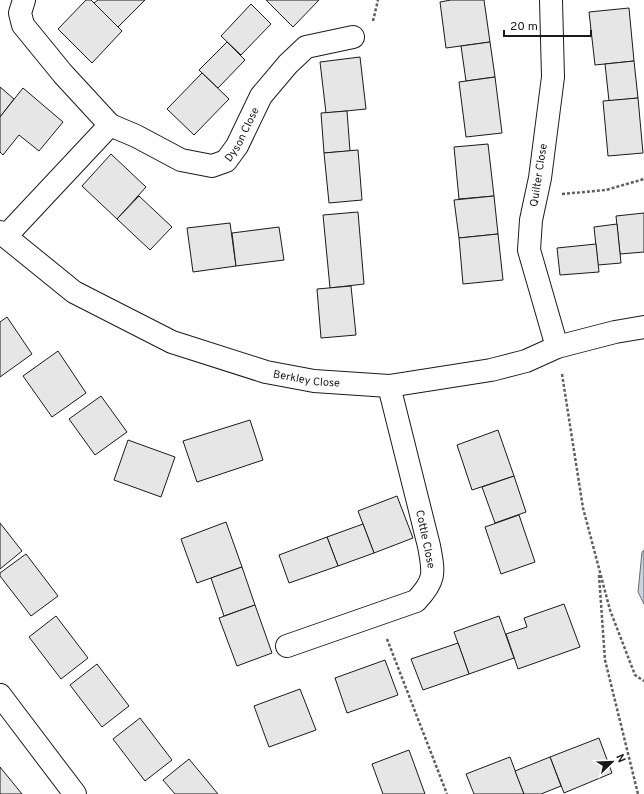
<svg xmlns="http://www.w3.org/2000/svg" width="644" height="794" viewBox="0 0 644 794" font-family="Overpass,sans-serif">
<rect width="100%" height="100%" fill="#fff"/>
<!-- water -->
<path fill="#c6d2dc" stroke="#6a6a6a" d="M644 550V604L638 592 642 552Z"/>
<!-- building -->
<g fill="#e6e6e6" stroke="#1a1a1a">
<path d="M86 0H91L122 31 92 63 58 29Z"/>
<path d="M98 0H145L118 27 94 3Z"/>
<path d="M266 0H319L293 27Z"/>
<path d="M451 0H484L490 42 446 48 440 2Z"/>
<path d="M251 4 271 24 241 55 221 36Z"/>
<path d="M629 8 634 61 595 65 589 12Z"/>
<path d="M227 42 245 60 218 88 199 70Z"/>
<path d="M490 42 495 77 466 81 461 46Z"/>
<path d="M360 57 366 109 326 113 320 62Z"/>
<path d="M634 61 638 98 609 101 605 64Z"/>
<path d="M202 73 229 99 194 135 167 109Z"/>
<path d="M495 77 502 133 466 137 459 82Z"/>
<path d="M0 87 14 99 0 117Z"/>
<path d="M23 88 63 122 39 151 19 135 3 155 0 152V117Z"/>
<path d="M638 98 643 153 608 156 603 101Z"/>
<path d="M347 111 350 151 324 153 321 113Z"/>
<path d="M488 144 494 196 459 199 454 147Z"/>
<path d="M358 150 362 200 329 203 324 153Z"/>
<path d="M111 154 146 187 117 219 82 186Z"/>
<path d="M139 196 172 227 150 250 117 219Z"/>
<path d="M494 196 498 234 459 238 454 200Z"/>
<path d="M358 212 364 284 330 288 323 215Z"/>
<path d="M644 213V252L620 254 616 216Z"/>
<path d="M230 223 236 266 193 272 187 228Z"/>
<path d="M617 224 621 263 598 265 594 227Z"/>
<path d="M279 227 284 260 236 266 232 233Z"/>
<path d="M498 234 503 280 463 284 459 238Z"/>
<path d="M596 244 599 272 560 275 557 248Z"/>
<path d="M351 286 356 335 321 338 317 289Z"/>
<path d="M7 317 32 354 0 377V322Z"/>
<path d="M58 351 86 393 52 417 23 376Z"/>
<path d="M101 396 127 432 95 455 69 419Z"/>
<path d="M250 420 263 460 197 482 183 441Z"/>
<path d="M498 430 514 476 472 490 457 445Z"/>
<path d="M128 440 175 457 161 497 114 480Z"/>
<path d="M514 476 526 512 495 523 482 487Z"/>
<path d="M397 496 413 538 374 553 358 511Z"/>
<path d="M519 515 535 562 501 574 485 527Z"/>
<path d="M226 522 242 567 197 583 181 539Z"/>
<path d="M0 523 22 551 0 569Z"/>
<path d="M363 524 374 553 338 566 327 537Z"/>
<path d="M327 537 338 566 289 583 279 555Z"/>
<path d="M26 554 58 596 31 616 0 576V573Z"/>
<path d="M242 567 255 605 224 616 211 578Z"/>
<path d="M564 604 580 647 518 669 506 634 527 627 524 618Z"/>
<path d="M255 605 272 653 237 666 219 618Z"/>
<path d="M56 616 88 658 61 679 29 637Z"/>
<path d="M499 616 514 658 469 674 454 632Z"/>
<path d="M458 643 469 674 423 690 411 659Z"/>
<path d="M385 660 398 695 347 713 335 678Z"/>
<path d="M97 664 129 706 102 727 70 685Z"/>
<path d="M300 689 316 730 269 747 254 706Z"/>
<path d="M140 718 172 760 145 781 113 739Z"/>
<path d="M599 738 612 773 564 793 550 757Z"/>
<path d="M409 750 425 794H383L372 764Z"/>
<path d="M510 757 524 794H474L466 774Z"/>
<path d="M550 757 561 786 541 794H524L515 771Z"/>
<path d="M189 759 218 794H175L163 780Z"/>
<path d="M0 767 22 794H0Z"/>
</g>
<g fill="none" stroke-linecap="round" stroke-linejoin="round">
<!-- street casing -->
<g stroke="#1a1a1a" stroke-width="24">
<g id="street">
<path d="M24 0 20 13 23 25 63 74 110 125"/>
<path d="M551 0 553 77 540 178 531 220 529 250 557 347"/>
<path id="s1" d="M0 232 74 292 172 342 266 372 314 381 389 386 491 370 526 361 557 347 615 332 644 327"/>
<path id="s2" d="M6 236 110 125 136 136 181 160 212 166 226 161 237 146 261 96 288 64 306 47 353 37"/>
<path d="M287 646 416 601C436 580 434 573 429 546L389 386"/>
<path d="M0 695 75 794"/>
</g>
</g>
<!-- path -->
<g stroke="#5f5f5f" stroke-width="2.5" stroke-dasharray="3 2" stroke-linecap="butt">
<path d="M373 21 378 0"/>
<path d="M562 194 606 190 644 179"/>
<path d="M562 374 583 508 610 610 635 675 644 681"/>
<path d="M599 575 605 660 638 794"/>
<path d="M387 639 447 794"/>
</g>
<!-- street -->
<use href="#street" stroke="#fff" stroke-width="22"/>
</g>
<g text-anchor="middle" stroke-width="3" stroke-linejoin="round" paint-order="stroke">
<!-- street labels -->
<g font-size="11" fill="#1a1a1a" stroke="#fff">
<text dy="4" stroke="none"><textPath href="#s2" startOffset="309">Dyson Close</textPath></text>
<text transform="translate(538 175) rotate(-81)" y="4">Quilter Close</text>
<text dy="4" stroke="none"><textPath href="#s1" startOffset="345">Berkley Close</textPath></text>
<text transform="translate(426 539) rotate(78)" y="4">Cottle Close</text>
</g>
</g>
<!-- north arrow -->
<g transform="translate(612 762) rotate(67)" stroke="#ffffff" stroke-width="3" paint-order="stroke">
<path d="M0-3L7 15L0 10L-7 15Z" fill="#1a1a1a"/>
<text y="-6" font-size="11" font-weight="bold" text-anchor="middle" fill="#1a1a1a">N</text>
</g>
<!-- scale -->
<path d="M504 30v6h87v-6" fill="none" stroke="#1a1a1a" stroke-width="2"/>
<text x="510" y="30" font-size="12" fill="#1a1a1a" stroke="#ffffff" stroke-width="3" paint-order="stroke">20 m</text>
</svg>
